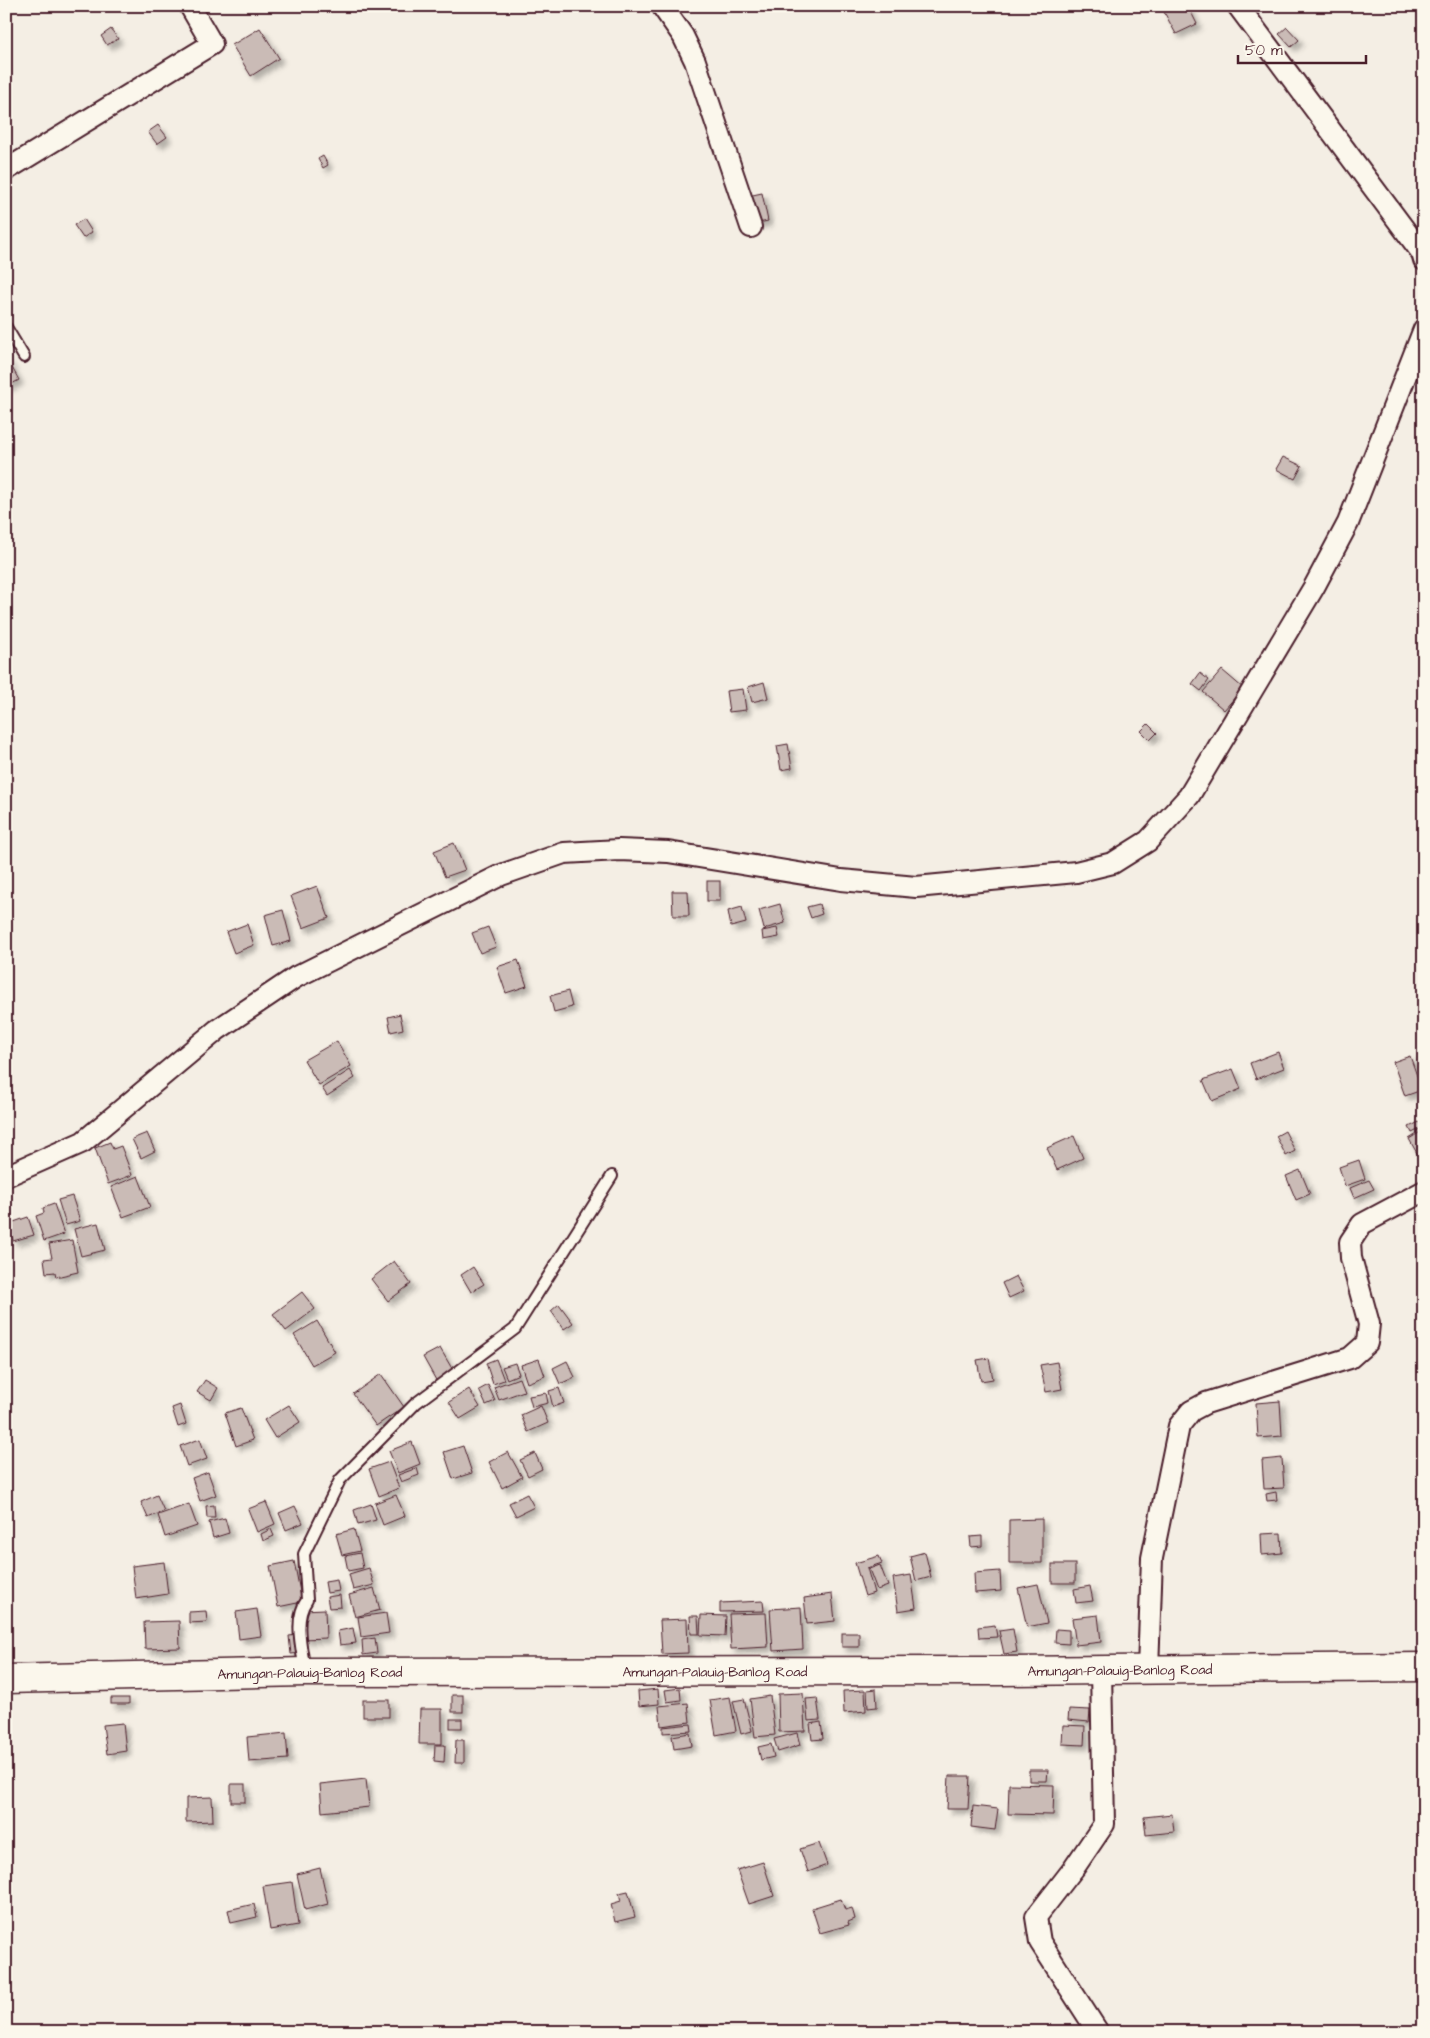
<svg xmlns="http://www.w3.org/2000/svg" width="1430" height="2038" viewBox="0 0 1430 2038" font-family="'Architects Daughter',sans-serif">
<defs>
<filter id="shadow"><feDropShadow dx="4.5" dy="4.5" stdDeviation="2.5" flood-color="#0004"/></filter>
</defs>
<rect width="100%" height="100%" fill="#f4eee4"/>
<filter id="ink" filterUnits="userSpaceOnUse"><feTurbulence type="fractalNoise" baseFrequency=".02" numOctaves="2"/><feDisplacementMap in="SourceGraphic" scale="10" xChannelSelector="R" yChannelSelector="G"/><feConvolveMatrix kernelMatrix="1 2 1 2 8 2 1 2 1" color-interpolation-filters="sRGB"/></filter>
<g filter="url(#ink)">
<!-- building -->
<g fill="#cabbb6" stroke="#4a1f2b" filter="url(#shadow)">
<path d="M1176 6H1188L1197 24 1176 34 1164 12Z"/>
<path d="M1287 27 1299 40 1291 47 1279 34Z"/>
<path d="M260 28 279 58 251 76 232 45Z"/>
<path d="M111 29 118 39 107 45 101 36Z"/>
<path d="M158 125 167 137 157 144 148 132Z"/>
<path d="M323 156 328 165 323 168 318 159Z"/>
<path d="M762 193 768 221 754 224 748 196Z"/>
<path d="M84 219 92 232 83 238 74 225Z"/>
<path d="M6 357 19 380 6 387Z"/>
<path d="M1283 457 1302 466 1295 479 1276 469Z"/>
<path d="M1222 670 1243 688 1224 710 1203 692Z"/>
<path d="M1200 673 1209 680 1201 691 1192 684Z"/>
<path d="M764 682 768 698 752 702 748 687Z"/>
<path d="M743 689 746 710 729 712 726 691Z"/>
<path d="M1148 724 1157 733 1150 740 1141 731Z"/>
<path d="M788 744 792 768 781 770 777 746Z"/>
<path d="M454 843 465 870 445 877 434 851Z"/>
<rect x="707" y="881" width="13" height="20"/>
<path d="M317 886 329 918 303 928 291 896Z"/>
<path d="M672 891H688L689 916H673Z"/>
<path d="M780 904 785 923 764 929 759 910Z"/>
<path d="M819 904 822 914 811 918 807 907Z"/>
<path d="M742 907 746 923 731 927 728 911Z"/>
<path d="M283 910 291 941 273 946 265 915Z"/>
<path d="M247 924 254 945 234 953 226 932Z"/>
<path d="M488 927 496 947 480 953 472 933Z"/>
<path d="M777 928 779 937 763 940 762 931Z"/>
<path d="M518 960 527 986 506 993 497 967Z"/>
<path d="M568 991 572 1007 554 1012 550 996Z"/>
<path d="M400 1014 403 1029 391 1032 388 1017Z"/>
<path d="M337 1041 351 1066 319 1085 304 1060Z"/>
<path d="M1278 1052 1284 1068 1256 1079 1250 1063Z"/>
<path d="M1410 1056 1422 1090 1405 1096 1393 1062Z"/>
<path d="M1233 1069 1241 1089 1212 1101 1203 1080Z"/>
<path d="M350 1070 355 1078 327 1096 322 1088Z"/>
<path d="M1419 1122 1422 1128 1412 1133 1409 1127Z"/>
<path d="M1285 1131 1295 1151 1286 1156 1276 1136Z"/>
<path d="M1422 1131 1424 1134V1151L1418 1155 1409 1139Z"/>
<path d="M147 1133 155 1151 141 1158 132 1139Z"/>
<path d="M1074 1136 1083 1158 1057 1170 1047 1148Z"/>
<path d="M110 1142 113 1149 121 1146 132 1175 108 1184 95 1148Z"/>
<path d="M1359 1160 1365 1179 1345 1186 1339 1167Z"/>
<path d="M1300 1170 1310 1194 1296 1200 1286 1176Z"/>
<path d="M138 1176 150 1207 123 1217 111 1187Z"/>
<path d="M1369 1180 1374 1189 1354 1198 1350 1188Z"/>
<path d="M72 1196 80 1221 66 1225 58 1200Z"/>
<path d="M54 1204 64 1234 44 1241 36 1216 44 1213 43 1208Z"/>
<path d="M28 1217 34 1235 13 1241 8 1224Z"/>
<path d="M98 1223 105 1250 81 1256 74 1229Z"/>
<path d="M72 1240 78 1272 56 1277 55 1272 46 1273 44 1259 52 1258 49 1244Z"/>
<path d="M394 1261 411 1284 388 1301 371 1279Z"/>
<path d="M473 1267 484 1284 471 1292 461 1275Z"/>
<path d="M1016 1276 1024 1291 1009 1298 1002 1283Z"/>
<path d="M302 1292 315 1309 286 1331 273 1314Z"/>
<path d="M559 1304 573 1323 564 1329 551 1311Z"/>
<path d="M317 1321 335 1352 312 1365 294 1335Z"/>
<path d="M440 1348 454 1372 437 1382 423 1357Z"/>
<path d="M989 1358 993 1379 981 1381 977 1360Z"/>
<path d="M496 1359 504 1380 493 1384 486 1363Z"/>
<path d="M539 1359 545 1376 527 1383 521 1365Z"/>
<path d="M567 1361 575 1377 560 1384 553 1368Z"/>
<path d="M1057 1362 1062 1389 1046 1392 1040 1365Z"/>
<path d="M515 1363 519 1374 507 1379 502 1367Z"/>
<path d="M381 1374 404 1407 376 1426 353 1394Z"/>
<path d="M519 1378 524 1391 499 1400 494 1387Z"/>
<path d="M205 1380 218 1388 211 1400 197 1392Z"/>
<path d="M488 1385 495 1401 486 1405 479 1390Z"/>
<path d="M559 1388 564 1403 553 1407 549 1391Z"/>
<path d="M469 1389 480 1407 460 1419 449 1402Z"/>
<path d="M546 1393 548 1403 532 1407 529 1396Z"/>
<path d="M1280 1401 1282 1436 1258 1438 1256 1403Z"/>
<path d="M180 1405 186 1424 178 1427 172 1408Z"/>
<path d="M289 1405 300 1422 275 1438 264 1420Z"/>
<path d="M541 1406 548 1423 528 1432 521 1415Z"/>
<path d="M241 1408 253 1440 236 1446 225 1413Z"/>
<path d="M200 1439 207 1459 187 1466 180 1446Z"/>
<path d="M412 1442 420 1464 398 1473 389 1451Z"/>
<path d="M463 1446 472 1473 453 1479 444 1452Z"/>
<path d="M508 1452 522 1477 502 1488 489 1462Z"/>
<path d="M535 1453 542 1469 528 1476 520 1460Z"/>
<path d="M1282 1458 1284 1488 1264 1489 1262 1460Z"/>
<path d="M389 1462 399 1488 379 1496 369 1469Z"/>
<path d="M417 1468 419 1475 401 1482 398 1475Z"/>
<path d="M208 1472 216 1495 200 1501 192 1478Z"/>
<path d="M1276 1492 1277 1500 1267 1501 1266 1494Z"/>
<path d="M527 1494 534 1507 516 1516 509 1503Z"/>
<path d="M157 1495 164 1511 148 1518 141 1502Z"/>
<path d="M396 1495 405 1516 383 1525 375 1503Z"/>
<path d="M266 1502 275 1524 257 1532 248 1509Z"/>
<path d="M189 1504 197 1526 165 1537 158 1515Z"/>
<path d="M371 1504 376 1520 358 1525 354 1510Z"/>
<path d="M214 1505 215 1518H207L206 1506Z"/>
<path d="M295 1506 303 1523 286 1530 279 1513Z"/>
<path d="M225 1518 229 1533 213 1538 209 1522Z"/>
<path d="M1042 1519V1563H1009V1520Z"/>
<path d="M271 1529 274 1536 263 1541 261 1534Z"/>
<path d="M354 1529 360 1551 342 1555 336 1534Z"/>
<path d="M1281 1533 1282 1553 1262 1555 1261 1534Z"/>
<path d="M982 1536V1546L971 1547 970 1537Z"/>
<path d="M925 1552 931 1577 916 1581 910 1556Z"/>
<path d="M360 1553 363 1568 348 1571 345 1556Z"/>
<path d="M879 1556 882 1563 867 1568 874 1593 865 1596 855 1563Z"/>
<path d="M294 1561 302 1602 278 1607 270 1566Z"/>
<path d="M164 1562 168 1594 136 1599 132 1566Z"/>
<rect x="1052" y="1564" width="23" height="19"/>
<path d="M880 1565 888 1586 877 1590 869 1569Z"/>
<path d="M369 1568 374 1585 353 1590 349 1574Z"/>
<path d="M1000 1571 1001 1591 975 1593 974 1573Z"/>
<path d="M911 1575 916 1608 898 1611 893 1578Z"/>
<path d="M337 1580 339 1591 327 1593 325 1582Z"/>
<path d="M1038 1584 1047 1623 1027 1627 1018 1588Z"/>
<path d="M1090 1586 1093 1601 1076 1603 1074 1589Z"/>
<path d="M374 1588 380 1610 355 1617 349 1595Z"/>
<path d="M832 1594 835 1621 807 1624 804 1598Z"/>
<path d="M340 1595 341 1607 329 1608 327 1597Z"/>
<path d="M763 1601 764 1611 720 1612V1603Z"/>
<path d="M801 1607 803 1649 773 1651 770 1609Z"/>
<path d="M257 1609 261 1636 239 1639 236 1612Z"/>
<path d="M325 1609 326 1638 303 1639V1610Z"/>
<path d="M206 1611 207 1622 189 1623V1612Z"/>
<path d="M386 1613 389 1633 361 1637 358 1617Z"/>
<path d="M766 1613 768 1647 731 1649 729 1614Z"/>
<path d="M701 1615 726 1616 725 1636 700 1635Z"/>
<path d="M1098 1615 1101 1642 1076 1645 1072 1618Z"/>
<path d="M690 1616H698L699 1634H691Z"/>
<path d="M687 1619 688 1653 662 1654 660 1620Z"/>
<path d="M179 1621 180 1648 145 1649 144 1622Z"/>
<path d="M995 1625 997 1637 979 1638 978 1627Z"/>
<path d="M353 1628 356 1643 340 1645 338 1631Z"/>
<path d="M1013 1629 1017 1652 1004 1654 999 1631Z"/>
<path d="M1056 1629 1069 1630V1644L1055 1643Z"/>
<rect x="842" y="1633" width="17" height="14"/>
<path d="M297 1635 300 1653 291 1654 289 1636Z"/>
<path d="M375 1638 377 1653 363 1655 362 1640Z"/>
<path d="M680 1688 681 1700 667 1702 665 1690Z"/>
<path d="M658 1689 659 1704 639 1706 638 1691Z"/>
<path d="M876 1689 877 1707 868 1708 867 1690Z"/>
<path d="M865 1690 866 1711 844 1713 843 1691Z"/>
<path d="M803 1693 805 1731 779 1732 778 1694Z"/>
<rect x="452" y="1695" width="11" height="17"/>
<path d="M770 1696 775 1735 755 1737 750 1699Z"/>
<path d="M730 1697 736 1731 716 1735 710 1700Z"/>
<rect x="111" y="1698" width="18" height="6"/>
<path d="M817 1698 820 1720 808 1721 806 1699Z"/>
<path d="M744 1699 752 1731 741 1734 733 1701Z"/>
<rect x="363" y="1700" width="26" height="17"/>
<path d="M688 1703 690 1722 661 1726 659 1706Z"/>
<path d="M420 1709H442V1744H419Z"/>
<path d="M1069 1709 1090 1710 1089 1722 1068 1720Z"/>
<rect x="450" y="1719" width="12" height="9"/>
<path d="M821 1722 823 1739 812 1740 810 1724Z"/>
<path d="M123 1723 126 1751 107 1754 103 1725Z"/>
<path d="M691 1724 692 1731 663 1733V1727Z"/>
<path d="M1063 1725 1085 1726 1084 1745 1062 1744Z"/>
<path d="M286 1733 288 1759 249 1762 247 1737Z"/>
<path d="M690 1733 692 1746 674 1749 672 1736Z"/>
<path d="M797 1733 800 1745 778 1752 774 1739Z"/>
<path d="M456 1740H464V1763H455Z"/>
<path d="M771 1744 774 1757 761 1760 758 1747Z"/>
<path d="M435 1745H445L444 1762 434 1761Z"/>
<path d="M1029 1770H1048L1047 1781H1029Z"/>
<path d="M949 1776H970L968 1809H947Z"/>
<path d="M366 1779 369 1807 322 1812 320 1784Z"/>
<rect x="231" y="1784" width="14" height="18"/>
<path d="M1009 1784 1054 1785 1053 1815 1008 1814Z"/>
<path d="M212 1797 213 1821 186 1822V1798Z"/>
<path d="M973 1806 998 1809 995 1830 971 1827Z"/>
<path d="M1172 1814 1174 1832 1146 1835 1144 1817Z"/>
<path d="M819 1843 827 1865 808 1872 800 1849Z"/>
<path d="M763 1862 774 1896 749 1904 737 1870Z"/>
<path d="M320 1868 328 1904 305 1910 297 1874Z"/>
<path d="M292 1882 298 1925 270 1930 263 1886Z"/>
<path d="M628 1891 635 1917 615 1922 611 1904 621 1901 619 1893Z"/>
<path d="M841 1899 845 1910 852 1908 855 1919 848 1922 849 1925 820 1933 812 1908Z"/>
<path d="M254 1904 257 1917 231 1923 228 1910Z"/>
</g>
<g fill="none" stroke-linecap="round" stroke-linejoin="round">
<!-- service casing -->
<g stroke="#4a1f2b" stroke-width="14">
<g id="service">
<path d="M6 327 24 357"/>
<path d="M305 1671C302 1649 293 1619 307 1600L304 1554 340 1480 416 1403 515 1329 612 1176"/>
</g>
</g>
<!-- minor casing -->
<g stroke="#4a1f2b" stroke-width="24">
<g id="minor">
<path d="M662 6 683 36 695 61 751 227"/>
<path d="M1238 6 1422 253 1424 260"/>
<path d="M6 170 212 44 190 6"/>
<path d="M6 1176 83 1142 217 1030 296 977 501 875 564 853 619 850 668 852 841 880 916 887 1076 872 1113 863 1148 841 1189 796 1314 587 1348 523 1424 329"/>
<path d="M1148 1669 1152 1558 1179 1426 1191 1411 1206 1403 1350 1358 1367 1343 1369 1324 1351 1258 1350 1242 1362 1224 1424 1191"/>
<path d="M1098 2032 1040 1942 1036 1917 1074 1868 1104 1824 1101 1670"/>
</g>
</g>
<!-- secondary casing -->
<g stroke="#4a1f2b" stroke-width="31">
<g id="secondary">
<path id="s1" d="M6 1679 305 1672 998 1671 1424 1667"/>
</g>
</g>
<!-- service -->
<use href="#service" stroke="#fbf7ec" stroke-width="10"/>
<!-- minor -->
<use href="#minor" stroke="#fbf7ec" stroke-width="20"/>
<!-- secondary -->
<use href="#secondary" stroke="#fbf7ec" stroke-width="28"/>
</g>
</g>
<g text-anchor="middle" stroke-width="4.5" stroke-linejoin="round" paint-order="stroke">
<!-- street labels -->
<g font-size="14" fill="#4a1f2b" stroke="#fbf7ec">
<text dy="5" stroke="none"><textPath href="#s1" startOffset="1114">Amungan-Palauig-Banlog Road</textPath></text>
<text dy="5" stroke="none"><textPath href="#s1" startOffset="709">Amungan-Palauig-Banlog Road</textPath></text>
<text dy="5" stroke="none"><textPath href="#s1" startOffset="304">Amungan-Palauig-Banlog Road</textPath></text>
</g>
</g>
<!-- margin -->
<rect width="1430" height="2038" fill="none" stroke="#fbf7ec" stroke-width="25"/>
<rect x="12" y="12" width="1405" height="2013" fill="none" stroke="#4a1f2b" stroke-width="2" filter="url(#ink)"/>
<!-- scale -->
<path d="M1238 55v8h128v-8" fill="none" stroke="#4a1f2b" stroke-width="2.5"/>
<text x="1245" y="55" font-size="15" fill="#4a1f2b" stroke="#fbf7ec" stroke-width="4" paint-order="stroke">50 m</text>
</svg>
